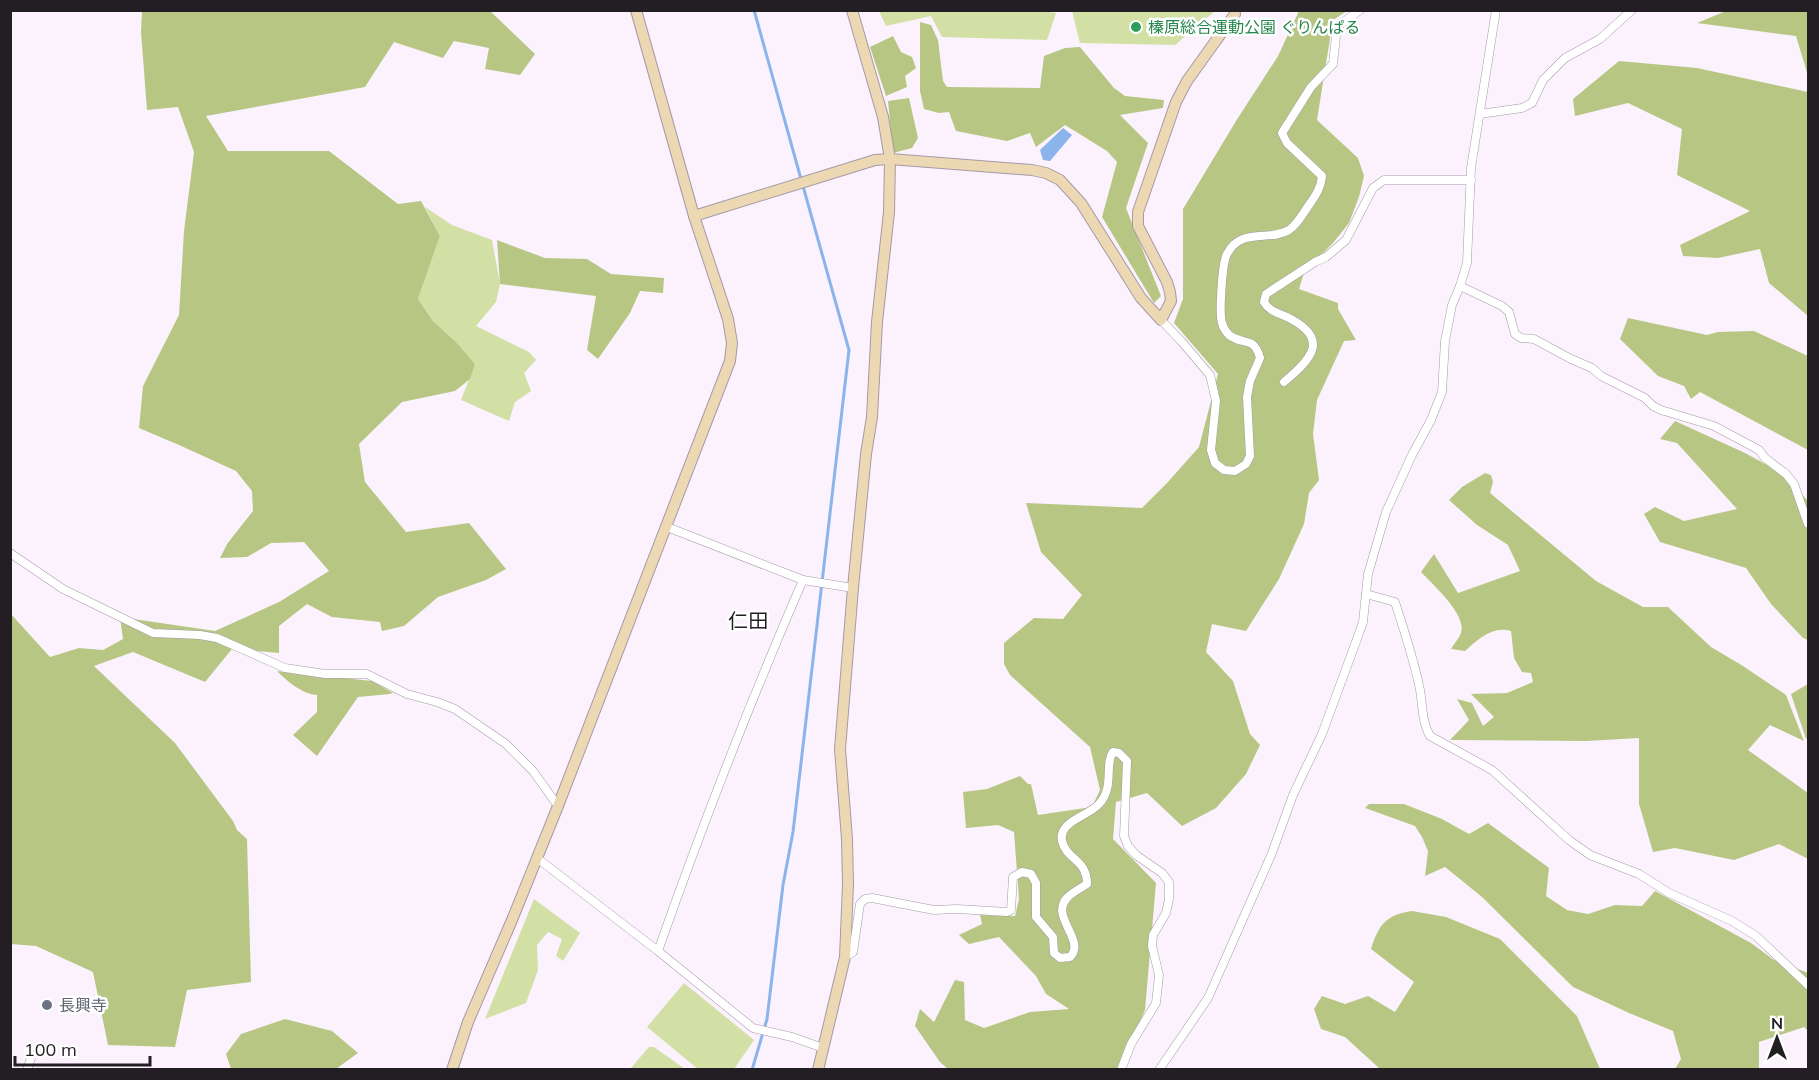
<svg xmlns="http://www.w3.org/2000/svg" width="1819" height="1080" viewBox="0 0 1819 1080" font-family="Mulish,'Noto Sans JP',sans-serif">
<rect width="100%" height="100%" fill="#fcf2fe"/>
<!-- green -->
<g fill="#d2e0a5">
<path d="M1033 10 1056 13 1047 40 942 37 931 16 886 26 879 11Z"/>
<path d="M1072 11V10L1215 11 1175 45 1080 43Z"/>
<path d="M425 207 452 225 492 240 500 284 496 302 476 326 529 352 536 360 524 373 531 391 515 402 509 421 461 400 475 364 457 343 433 321 418 299 440 236Z"/>
<path d="M534 899 580 933 563 961 556 956 562 939 548 932 537 945 538 970 526 1003 485 1019Z"/>
<path d="M684 983 754 1040 734 1069H698L647 1027Z"/>
<path d="M649 1047H654L685 1069H630Z"/>
</g>
<!-- forest -->
<g fill="#b7c783">
<path d="M142 11H490L535 54 520 75 485 69 489 48 454 41 443 58 394 42 365 87 206 116 228 151H329L398 204 421 201 440 236 418 299 433 321 457 343 475 364 470 379 455 391 402 402 359 444 365 482 406 532 469 523 506 569 486 580 438 597 404 626 382 631 380 622 332 617 307 604 279 626V653L232 649 205 682 133 652 94 666 175 743 233 821 237 830 247 839 251 982 187 990 175 1047 108 1045 93 972 36 946 11 944 10 613 50 657 79 648 103 650 123 639 120 617 215 631 279 602 329 571 304 542 271 543 247 557 220 558 227 544 253 511 252 491 236 471 179 445 139 428 143 386 179 315 184 231 194 152 178 107 147 110 141 32Z"/>
<path d="M1299 11H1347L1333 20 1317 120 1358 158 1364 176 1359 197 1349 223 1333 243 1323 253 1307 263 1299 289 1338 303V309L1356 340 1344 341 1317 400 1313 434 1319 480 1309 493 1304 524 1279 579 1246 631 1212 624 1206 652 1233 681 1250 734 1260 745 1246 774 1216 808 1182 826 1147 793 1116 802 1113 839 1156 883 1145 1010 1119 1069H948L940 1062 915 1026 920 1009 934 1022 955 980 964 982 965 1020 984 1028 1030 1012 1069 1009 1046 994 1036 976 999 937 969 944 959 935 982 924 980 915 1015 916 1019 899 1014 832 998 825 966 828 963 792 987 789 1020 776 1028 784H1031L1038 815 1092 807 1100 790 1090 747 1010 675 1004 664V643L1034 618 1063 619 1082 595 1041 552 1026 503 1142 508 1167 483 1199 447 1218 374 1174 323 1183 299V209L1236 121 1278 56Z"/>
<path d="M1726 11H1808V76L1796 36 1697 23Z"/>
<path d="M920 22 931 25 938 40 943 81 947 87 1040 88 1044 56 1065 48 1080 47 1114 88 1125 96 1164 100 1163 108 1120 115 1148 143 1126 208 1161 296 1154 303 1102 217 1117 162 1107 151 1065 125 1036 147 1030 133 1007 141 956 131 949 112 939 113 924 109 920 91Z"/>
<path d="M893 36 901 52 912 57 916 68 905 76 907 87 886 96 870 47Z"/>
<path d="M1619 61 1697 68 1808 92V316L1769 283 1760 249 1718 258 1683 256 1680 245 1750 211 1677 175 1682 129 1628 103 1575 116 1573 99Z"/>
<path d="M909 98 918 138 912 148 893 153 888 101Z"/>
<path d="M497 240 545 258 587 259 611 274 664 278 663 293 640 291 630 313 598 359 587 350 596 296 500 284Z"/>
<path d="M1628 318 1707 335 1718 332 1754 331 1808 356V450L1700 392 1691 399 1684 386 1658 376 1620 339Z"/>
<path d="M1675 421 1745 453 1780 472 1808 501V640L1803 638 1771 604 1746 568 1660 542 1644 514 1655 507 1684 521 1737 509 1677 443 1660 439Z"/>
<path d="M1485 473 1491 475 1493 482 1490 493 1596 581 1643 607H1668L1711 647 1743 666 1786 695 1804 741 1770 725 1748 750 1808 793V859L1779 844 1734 860 1675 848 1653 852 1639 804V738L1586 741 1450 740 1469 720 1457 699 1472 703 1483 726 1494 717 1471 694 1507 693 1533 682 1531 673 1522 672 1514 658 1511 631C1493 625 1477 640 1465 651L1451 649C1454 644 1459 638 1461 633 1467 614 1432 584 1421 572L1434 554 1458 593 1520 571 1508 545 1477 525 1449 500 1462 487Z"/>
<path d="M277 671 372 681 393 693 390 694 358 697 317 756 293 735 317 712V695C302 694 288 682 277 671Z"/>
<path d="M1808 684V737L1806 739 1791 694Z"/>
<path d="M1369 804H1404L1442 819 1469 834 1488 823 1549 868 1546 896 1567 910 1588 914 1615 905 1642 906 1655 891 1751 943 1774 960 1808 973V1031L1804 1027 1759 1042V1069H1675L1681 1059 1673 1031 1629 1013 1573 987 1482 897 1445 867 1425 876 1428 851 1422 837 1415 826 1365 808Z"/>
<path d="M1412 911 1446 917 1500 939 1577 1016 1600 1069H1380L1345 1037 1321 1029 1314 1009 1322 996 1345 1004 1368 996 1395 1012 1414 982 1371 949C1379 924 1386 915 1412 911Z"/>
<path d="M285 1019 332 1031 358 1053 336 1069H231L226 1054 241 1034Z"/>
</g>
<!-- water -->
<path fill="#8cb4ec" d="M1063 128 1072 135 1050 161 1043 160 1040 150Z"/>
<g fill="none" stroke-linecap="round" stroke-linejoin="round">
<!-- stream -->
<g stroke="#8cb4ec" stroke-width="3">
<path d="M754 10 801 179"/>
<path d="M752 1070 767 1019 783 885 793 832 849 350 803 186"/>
</g>
<!-- street casing -->
<g stroke="#a599a7" stroke-width="9">
<g id="street">
<path d="M1480 114 1522 108 1532 103 1543 80 1565 58 1600 39 1632 10"/>
<path d="M1460 286 1502 306 1509 312 1515 334 1521 338 1534 339 1571 359 1592 368 1601 376 1645 398 1653 406 1661 410 1714 426 1759 450 1765 458 1786 474 1794 484 1808 524"/>
<path d="M1161 320 1182 342 1210 375 1216 401 1211 450 1215 463 1224 470 1235 471 1246 464 1250 456 1247 397 1250 381 1260 358C1254 335 1243 346 1229 335 1226 332 1223 327 1222 323 1219 313 1222 263 1227 254 1241 227 1269 242 1289 230 1298 224 1303 213 1309 205 1316 195 1321 188 1322 176L1287 143 1282 133 1311 87 1333 64 1337 27 1360 10"/>
<path d="M1284 382C1313 358 1330 338 1287 317 1278 313 1269 311 1264 302L1266 294 1315 262 1326 257 1346 240 1373 188 1384 180H1471"/>
<path d="M667 527 803 580 853 588"/>
<path d="M10 553 63 589 153 633 200 635 217 638 285 668 325 674H367L407 694 437 702 455 709 506 744 533 771 558 806"/>
<path d="M1366 594 1395 602C1404 630 1413 657 1419 685 1423 701 1421 721 1430 736L1492 770 1569 840 1590 855 1639 874 1669 893 1732 921 1756 936 1808 985"/>
<path d="M537 858 658 951 753 1028 792 1037 823 1048"/>
<path d="M658 951C702 826 750 702 803 580"/>
<path d="M845 957 853 952 860 904 865 899 872 898 934 910 957 909 1007 912 1011 910 1013 877 1022 872 1031 874 1036 883V917L1053 937 1054 953 1060 958 1070 957C1087 940 1048 916 1068 897 1073 892 1081 888 1087 884 1087 859 1067 861 1062 841 1058 821 1089 816 1099 804 1115 787 1104 764 1113 752L1119 753 1127 761 1124 836 1128 846 1136 855 1162 873 1169 882V899L1166 913 1153 935 1152 946 1159 975 1156 1003 1131 1044 1121 1070"/>
<path d="M27 1070 32 1055"/>
<path d="M1159 1070 1208 998 1272 853 1293 795 1322 734 1357 639 1363 622 1368 574 1386 512 1412 455 1431 420 1442 392 1445 341 1452 305 1460 286 1467 263 1471 168 1496 10"/>
</g>
</g>
<!-- secondary casing -->
<g stroke="#a599a7" stroke-width="12">
<g id="secondary">
<path d="M694 216 875 160 890 159 1032 170 1046 173 1060 180 1081 203 1141 298 1161 320 1171 301 1170 292 1167 282 1138 226V212L1176 102 1187 81 1235 14"/>
<path d="M452 1070 468 1022 512 920 558 806 730 361 732 343 728 319 694 216 636 10"/>
<path d="M818 1070 845 957 848 884 847 839 840 749 853 588 866 454 872 417 877 322 889 212 890 159 883 117 852 10"/>
</g>
</g>
<!-- street -->
<use href="#street" stroke="#fff" stroke-width="8"/>
<!-- secondary -->
<use href="#secondary" stroke="#ecd9b4" stroke-width="10"/>
</g>
<!-- markers -->
<circle fill="#2e9e5b" stroke="#fff" stroke-width="2" cx="1136" cy="27" r="6"/>
<circle fill="#6b7280" stroke="#fff" stroke-width="2" cx="47" cy="1005" r="6"/>
<g text-anchor="middle" stroke-width="5" stroke-linejoin="round" paint-order="stroke">
<!-- leisure labels -->
<g font-size="16" fill="#27864d" stroke="#fff" text-anchor="start">
<text x="1148" y="33">榛原総合運動公園 ぐりんぱる</text>
</g>
<!-- worship labels -->
<g font-size="16" fill="#5b616d" stroke="#fff" text-anchor="start">
<text x="59" y="1011">長興寺</text>
</g>
<!-- quarter labels -->
<g font-size="20" fill="#231e24" stroke="#fff">
<text x="748" y="628">仁田</text>
</g>
</g>
<!-- border -->
<rect width="1819" height="1080" fill="none" stroke="#231e24" stroke-width="24"/>
<!-- north arrow -->
<g transform="translate(1777 1038)" stroke="#ffffff" stroke-width="4.5" paint-order="stroke">
<path d="M0-4.5L10 22L0 15L-10 22Z" fill="#231e24"/>
<text y="-9" font-size="16" font-weight="bold" text-anchor="middle" fill="#231e24">N</text>
</g>
<!-- scale -->
<path d="M15 1056v9h135v-9" fill="none" stroke="#231e24" stroke-width="3"/>
<text x="24" y="1056" font-size="18" fill="#231e24" stroke="#ffffff" stroke-width="4.5" paint-order="stroke">100 m</text>
</svg>
